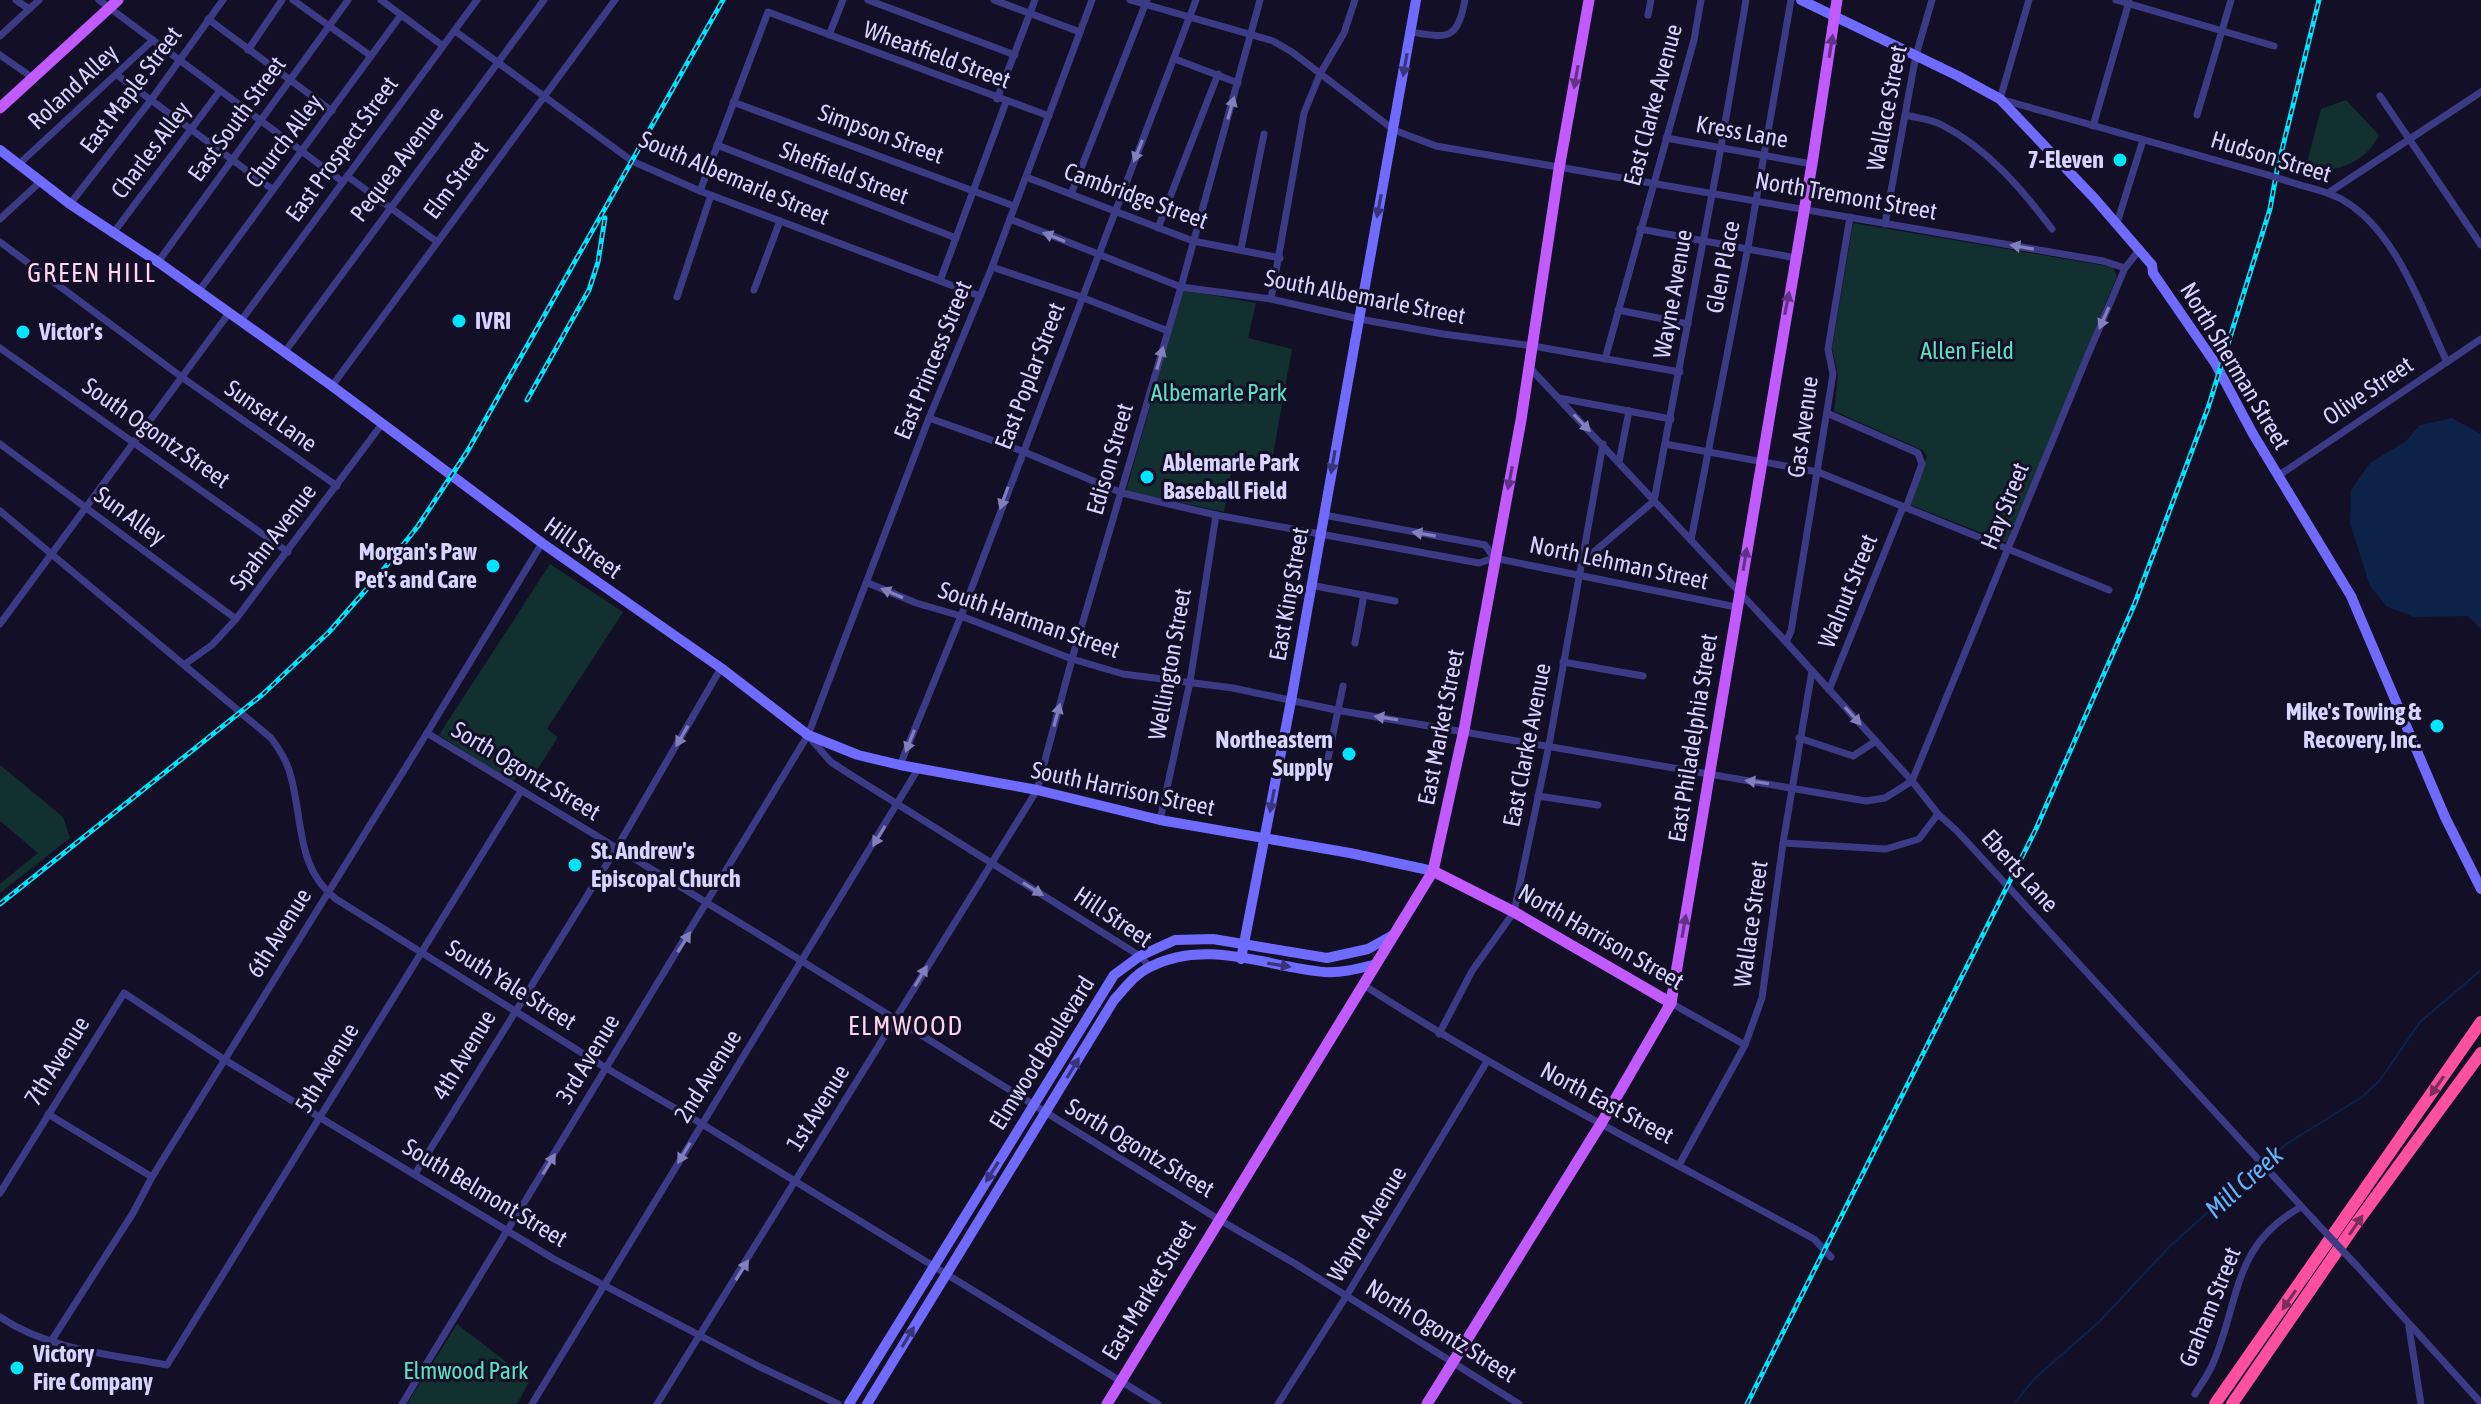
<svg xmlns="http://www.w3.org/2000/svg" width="2481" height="1404" viewBox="0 0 2481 1404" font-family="'Asap Condensed',sans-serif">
<rect width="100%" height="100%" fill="#130f26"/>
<!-- green -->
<g fill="#12302f">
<path d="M2346 100 2379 135C2366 163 2334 174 2305 170L2321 109Z"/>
<path d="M1853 223 2113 267 2117 276 2007 543 1911 505 1927 456 1922 450 1834 411 1838 375 1832 348Z"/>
<path d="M1183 290 1256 303 1248 338 1292 349 1272 460 1235 453 1224 512 1126 491Z"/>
<path d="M550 564 623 612 547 729 558 737 535 773 524 766 513 782 439 735Z"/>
<path d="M0 765 63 817 70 838 0 893V884L38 853 0 821Z"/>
<path d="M457 1324 530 1380 517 1404H407Z"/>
</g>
<!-- water -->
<path fill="#0c2248" d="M2452 418 2481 434V629L2468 616 2414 617 2386 606 2370 586 2350 523 2351 490 2370 463 2406 441 2420 425Z"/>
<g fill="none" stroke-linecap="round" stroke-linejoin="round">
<!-- stream -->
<g stroke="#0c2248" stroke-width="2">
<path d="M2266 1161 2288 1143 2362 1097 2380 1080 2420 1022 2481 970"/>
<path d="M2014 1404 2034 1379 2099 1322 2170 1246 2261 1165"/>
</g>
<!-- street -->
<g stroke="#3d3a85" stroke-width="7">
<path d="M16 0 29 9"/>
<path d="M99 0 343 182"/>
<path d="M293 0 371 56"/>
<path d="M381 0 443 46"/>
<path d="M868 0 1015 55"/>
<path d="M994 0 1080 32"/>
<path d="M1130 0 1273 41 1292 52 1394 130 1436 146 2103 261 2125 268"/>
<path d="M2029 0 2000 99 2268 175"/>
<path d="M2116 0 2274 46"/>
<path d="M1648 15 1651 0"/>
<path d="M208 19 332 111"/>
<path d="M455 31 632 161 700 191 980 296"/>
<path d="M1411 32C1448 38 1457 41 1465 0"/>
<path d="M829 35 843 0"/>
<path d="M0 36 39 0"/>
<path d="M248 50 282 0"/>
<path d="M0 55 33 78"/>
<path d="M1175 59 1238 83"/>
<path d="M117 75 272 189"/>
<path d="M2380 96 2481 245"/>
<path d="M997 99 1035 0"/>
<path d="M733 102 1014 206"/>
<path d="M1905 115C1917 118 1931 119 1942 125 1987 148 2022 189 2052 229"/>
<path d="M2197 115 2231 0"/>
<path d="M2093 126 2129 2"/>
<path d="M1666 138 1812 164"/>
<path d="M717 145 956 238"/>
<path d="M19 164 153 40"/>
<path d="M347 176 436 241"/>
<path d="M1026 177 1193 241 1280 258"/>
<path d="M2300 185C2314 189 2328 192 2341 199 2396 229 2421 308 2447 362"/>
<path d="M700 191 768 12 1049 116"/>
<path d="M2328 193 2481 92"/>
<path d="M1071 194 1147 0"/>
<path d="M70 204 151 100 223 0"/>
<path d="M0 219 41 181"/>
<path d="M1010 219 1181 287 1271 299 1359 319 1443 334 1533 346 1680 372"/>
<path d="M2117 223 2143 140"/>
<path d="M1885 224 1916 55 1932 0"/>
<path d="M1158 228 1218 74"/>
<path d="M1640 229 1796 258"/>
<path d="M114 232 219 92"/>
<path d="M0 242 183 378 337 486"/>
<path d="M1241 249 1264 134"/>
<path d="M158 262 348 0"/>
<path d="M992 267 1081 297 1168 331"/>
<path d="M940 281 1006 102"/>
<path d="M754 290 780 221"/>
<path d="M199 291 401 15"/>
<path d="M677 297 711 195"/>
<path d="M1271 299 1304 113 1320 74 1344 33 1355 0"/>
<path d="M1618 310 1688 324"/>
<path d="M240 322 477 0"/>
<path d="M0 348 288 552"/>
<path d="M284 353 544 0"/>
<path d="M1605 359 1694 40 1701 0"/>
<path d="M1530 368 1786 642 1912 781 1938 814 1957 831 2313 1219"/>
<path d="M332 386 615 0"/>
<path d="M1559 398 1671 419"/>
<path d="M1827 413 1918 453 1922 464 1906 508"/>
<path d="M929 418 1022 451 1122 493 1216 515 1479 563 1494 558"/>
<path d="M0 444 236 619"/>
<path d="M1665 444 1818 472 2109 590"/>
<path d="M1619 462 1629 411"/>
<path d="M2278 476 2481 339"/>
<path d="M0 511 271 738C280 750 288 763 291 777 303 820 296 868 336 899L606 1068 702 1124 1158 1404"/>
<path d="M1324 515 1485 545 1494 558"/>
<path d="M1691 540 1748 247 1791 0"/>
<path d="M1494 558 1736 607"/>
<path d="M1581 563 1654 501 1721 147 1746 0"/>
<path d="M868 583 916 603 961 616 1072 659 1123 674 1233 688 1336 710 1866 801 1885 798 1912 781"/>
<path d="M1310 585 1395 601"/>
<path d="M0 624 229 313"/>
<path d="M1786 642 1791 631 1833 374 1828 349 1850 217"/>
<path d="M1355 643 1364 595"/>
<path d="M1563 662 1643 676"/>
<path d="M185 664 212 645 236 619 382 424"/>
<path d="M1829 690 1903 507"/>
<path d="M427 733 755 932 1218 1219 1294 1263 1519 1404"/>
<path d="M809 737 831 762 851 775 1140 956 1150 967"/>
<path d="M1799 738 1853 756 1876 741"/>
<path d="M900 765 961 616 1196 0"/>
<path d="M1326 768 1343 686"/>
<path d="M1912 781 2087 357 2125 268 2140 249"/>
<path d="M1538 796 1598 805"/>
<path d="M1160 820 1190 682 1216 515"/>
<path d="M1783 843 1886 849 1919 839 1938 814"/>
<path d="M1362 984C1507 1078 1663 1156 1814 1239L1831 1257"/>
<path d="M1671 1003 1745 1045"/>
<path d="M1439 1034 1472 971 1514 912 1549 745 1603 444"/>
<path d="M48 1114 152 1177"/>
<path d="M1679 1165 1745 1045 1762 998 1783 843 1812 671"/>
<path d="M415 1174 616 849 721 668"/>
<path d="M0 1193 124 993 225 1060 554 1259 758 1366 838 1404"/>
<path d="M2357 1266 2481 1403"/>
<path d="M0 1317C49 1350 110 1354 167 1365L521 791"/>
<path d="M2409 1327 2421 1404"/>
<path d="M50 1343 133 1213 152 1177 427 733 542 543"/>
<path d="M2195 1394C2202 1383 2210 1372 2214 1361 2240 1299 2233 1244 2301 1207"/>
<path d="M402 1404 808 735 929 418 992 267 1092 0"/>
<path d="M532 1404 918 769"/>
<path d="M657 1404 1037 790 1072 659 1181 287 1260 0"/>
<path d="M1278 1404 1347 1295 1486 1063"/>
</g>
<!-- secondary -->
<g stroke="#6f6bff" stroke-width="10">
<path d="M1801 0 1958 76 2000 99 2095 199 2152 265 2153 273 2215 363 2253 434 2351 596 2445 817 2481 889"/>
<path d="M0 150 70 204 158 262 332 386 542 543 721 668 808 735 858 755 900 765 1037 790 1160 820 1350 853 1433 871"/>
<path d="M1241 959 1291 701 1416 0"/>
<path d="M849 1404 1114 975 1140 956 1175 940 1213 939 1327 958 1368 949 1393 935"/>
<path d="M867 1404 1114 1000C1125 988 1135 974 1150 967 1206 938 1267 967 1325 972 1341 973 1357 969 1373 965"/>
</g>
<!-- primary -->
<g stroke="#c25bff" stroke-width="11">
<path d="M0 108 118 0"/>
<path d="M1433 871 1514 912 1671 1003"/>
<path d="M1107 1404 1433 871 1464 730 1521 420 1559 169 1589 0"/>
<path d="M1427 1404 1602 1122 1671 1003 1812 164 1837 0"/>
</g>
<!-- highway -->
<g stroke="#ff4fa3" stroke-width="12">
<path d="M2215 1404 2481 1022"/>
<path d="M2232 1404 2355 1225 2481 1053"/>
</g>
<!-- rail casing -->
<g stroke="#00e5ff" stroke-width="5">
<g id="rail">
<path d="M527 400 589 290 598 262 605 218"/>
<path d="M0 904 263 694 329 632 379 575 418 526 467 452 723 0"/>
<path d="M1747 1404 2036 829 2135 603 2208 408 2270 209 2277 170 2319 0"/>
</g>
</g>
<!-- rail -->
<use href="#rail" stroke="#130f26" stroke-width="2" stroke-dasharray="6" stroke-linecap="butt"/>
<!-- street-bridge -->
<g stroke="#3d3a85" stroke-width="7">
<path d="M2268 175 2300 185"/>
<path d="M2313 1219 2357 1266"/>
</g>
</g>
<!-- one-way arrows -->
<defs><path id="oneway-solid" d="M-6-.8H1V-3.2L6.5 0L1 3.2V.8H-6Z" transform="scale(2)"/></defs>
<g fill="#623188">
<use href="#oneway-solid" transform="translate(1831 46) rotate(-81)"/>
<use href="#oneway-solid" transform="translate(1576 77) rotate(100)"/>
<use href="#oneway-solid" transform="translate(1787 303) rotate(-79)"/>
<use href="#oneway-solid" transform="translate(1510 478) rotate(101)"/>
<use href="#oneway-solid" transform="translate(1745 559) rotate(-81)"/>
<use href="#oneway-solid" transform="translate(1684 926) rotate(-80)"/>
</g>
<g fill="#38347d">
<use href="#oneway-solid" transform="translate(1405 65) rotate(100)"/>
<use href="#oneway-solid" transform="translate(1379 206) rotate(101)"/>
<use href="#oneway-solid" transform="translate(1333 462) rotate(100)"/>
<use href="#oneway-solid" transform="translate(1272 801) rotate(101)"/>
<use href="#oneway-solid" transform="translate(1279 965) rotate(9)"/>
<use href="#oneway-solid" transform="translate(1073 1068) rotate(-59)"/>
<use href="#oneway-solid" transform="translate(992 1172) rotate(122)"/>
<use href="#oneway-solid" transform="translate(908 1337) rotate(-59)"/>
</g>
<g fill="#837fbc">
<use href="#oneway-solid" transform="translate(1231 108) rotate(-74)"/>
<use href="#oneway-solid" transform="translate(1138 151) rotate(112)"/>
<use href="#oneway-solid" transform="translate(1054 237) rotate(-158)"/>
<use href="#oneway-solid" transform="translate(2022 247) rotate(-170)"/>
<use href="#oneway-solid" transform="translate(2104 318) rotate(114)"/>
<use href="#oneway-solid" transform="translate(1160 358) rotate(-74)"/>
<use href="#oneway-solid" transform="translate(1582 423) rotate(46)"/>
<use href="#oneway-solid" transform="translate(1004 498) rotate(110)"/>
<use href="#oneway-solid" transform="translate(1424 534) rotate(-170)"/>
<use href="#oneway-solid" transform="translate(892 593) rotate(-157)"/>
<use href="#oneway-solid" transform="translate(1057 715) rotate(-75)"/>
<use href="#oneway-solid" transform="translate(1853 716) rotate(48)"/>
<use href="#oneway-solid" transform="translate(1386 718) rotate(-171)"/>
<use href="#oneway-solid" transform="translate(682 736) rotate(120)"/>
<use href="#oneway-solid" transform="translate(910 741) rotate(112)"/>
<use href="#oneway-solid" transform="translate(1757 782) rotate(-172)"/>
<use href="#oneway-solid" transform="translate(879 836) rotate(121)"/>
<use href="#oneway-solid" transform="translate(1033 889) rotate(32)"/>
<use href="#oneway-solid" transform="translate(684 942) rotate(-58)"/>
<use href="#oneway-solid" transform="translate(921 976) rotate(-59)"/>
<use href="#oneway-solid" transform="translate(684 1153) rotate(121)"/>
<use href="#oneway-solid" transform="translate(549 1164) rotate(-59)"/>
<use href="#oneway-solid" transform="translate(742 1270) rotate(-58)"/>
</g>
<g fill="#7d2c5e">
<use href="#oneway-solid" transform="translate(2437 1086) rotate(125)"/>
<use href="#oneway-solid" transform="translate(2356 1225) rotate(-55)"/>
<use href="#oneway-solid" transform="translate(2289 1300) rotate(125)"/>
</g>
<!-- markers -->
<g fill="#00e5ff" stroke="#130f26" stroke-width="3">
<circle cx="2120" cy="160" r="8"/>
<circle cx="459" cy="321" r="8"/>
<circle cx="23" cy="332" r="8"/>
<circle cx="1147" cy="477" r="8"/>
<circle cx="493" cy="566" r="8"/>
<circle cx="2437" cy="726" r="8"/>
<circle cx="1349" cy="754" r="8"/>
<circle cx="575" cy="865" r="8"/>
<circle cx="17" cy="1368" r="8"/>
</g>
<g text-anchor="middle" stroke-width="6" stroke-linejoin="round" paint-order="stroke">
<!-- street labels -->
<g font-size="24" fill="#d9d4ff" stroke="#130f26">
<text transform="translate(937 55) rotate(20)" y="8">Wheatfield Street</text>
<text transform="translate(73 87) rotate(-43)" y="8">Roland Alley</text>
<text transform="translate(131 90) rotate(-53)" y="8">East Maple Street</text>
<text transform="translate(1653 105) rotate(-75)" y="8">East Clarke Avenue</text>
<text transform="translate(1887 108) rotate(-79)" y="8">Wallace Street</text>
<text transform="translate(237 119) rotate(-54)" y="8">East South Street</text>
<text transform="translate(1742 132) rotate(10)" y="8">Kress Lane</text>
<text transform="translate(881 134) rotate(20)" y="8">Simpson Street</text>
<text transform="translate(284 141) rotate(-53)" y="8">Church Alley</text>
<text transform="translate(342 149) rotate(-54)" y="8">East Prospect Street</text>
<text transform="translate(151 150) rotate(-53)" y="8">Charles Alley</text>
<text transform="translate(2271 157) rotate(17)" y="8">Hudson Street</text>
<text transform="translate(397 164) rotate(-53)" y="8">Pequea Avenue</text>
<text transform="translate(844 173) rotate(21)" y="8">Sheffield Street</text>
<text transform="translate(734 178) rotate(23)" y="8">South Albemarle Street</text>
<text transform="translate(456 180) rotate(-53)" y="8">Elm Street</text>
<text transform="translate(1136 196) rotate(20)" y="8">Cambridge Street</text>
<text transform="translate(1846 196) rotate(10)" y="8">North Tremont Street</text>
<text transform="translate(1723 267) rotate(-79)" y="8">Glen Place</text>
<text transform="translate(1673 294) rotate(-80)" y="8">Wayne Avenue</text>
<text transform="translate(1365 297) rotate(11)" y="8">South Albemarle Street</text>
<text transform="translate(933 360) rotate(-68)" y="8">East Princess Street</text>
<text transform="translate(2235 366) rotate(59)" y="8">North Sherman Street</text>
<text transform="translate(1030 376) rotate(-69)" y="8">East Poplar Street</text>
<text transform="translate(2368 391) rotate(-34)" y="8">Olive Street</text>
<text transform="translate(271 416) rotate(35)" y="8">Sunset Lane</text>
<text transform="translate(1803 427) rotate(-82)" y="8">Gas Avenue</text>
<text transform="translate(156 433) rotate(35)" y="8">South Ogontz Street</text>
<text transform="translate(1110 459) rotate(-74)" y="8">Edison Street</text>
<text transform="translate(2005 506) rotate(-68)" y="8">Hay Street</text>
<text transform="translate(130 516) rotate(36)" y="8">Sun Alley</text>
<text transform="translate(273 537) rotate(-53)" y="8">Spahn Avenue</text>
<text transform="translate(583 548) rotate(35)" y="8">Hill Street</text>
<text transform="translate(1619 563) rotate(12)" y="8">North Lehman Street</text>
<text transform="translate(1848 591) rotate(-68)" y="8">Walnut Street</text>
<text transform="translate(1289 594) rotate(-80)" y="8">East King Street</text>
<text transform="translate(1029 620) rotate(19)" y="8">South Hartman Street</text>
<text transform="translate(1170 664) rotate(-80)" y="8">Wellington Street</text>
<text transform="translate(1441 727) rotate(-79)" y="8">East Market Street</text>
<text transform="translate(1693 738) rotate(-81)" y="8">East Philadelphia Street</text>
<text transform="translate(1527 745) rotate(-79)" y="8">East Clarke Avenue</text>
<text transform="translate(526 771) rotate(31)" y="8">Sorth Ogontz Street</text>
<text transform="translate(1123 789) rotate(12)" y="8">South Harrison Street</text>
<text transform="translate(2020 871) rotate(48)" y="8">Eberts Lane</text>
<text transform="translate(1113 917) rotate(34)" y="8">Hill Street</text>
<text transform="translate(1751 924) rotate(-82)" y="8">Wallace Street</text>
<text transform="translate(279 933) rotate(-58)" y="8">6th Avenue</text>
<text transform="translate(1601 937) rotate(30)" y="8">North Harrison Street</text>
<text transform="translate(511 985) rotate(32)" y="8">South Yale Street</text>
<text transform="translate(1042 1053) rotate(-58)" y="8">Elmwood Boulevard</text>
<text transform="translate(464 1055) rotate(-59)" y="8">4th Avenue</text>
<text transform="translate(588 1059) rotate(-59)" y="8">3rd Avenue</text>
<text transform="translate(57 1061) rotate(-58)" y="8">7th Avenue</text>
<text transform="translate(327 1068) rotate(-59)" y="8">5th Avenue</text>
<text transform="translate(708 1076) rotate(-58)" y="8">2nd Avenue</text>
<text transform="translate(1607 1103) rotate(28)" y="8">North East Street</text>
<text transform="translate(818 1108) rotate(-58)" y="8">1st Avenue</text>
<text transform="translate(1140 1148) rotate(31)" y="8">Sorth Ogontz Street</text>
<text transform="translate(485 1193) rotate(31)" y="8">South Belmont Street</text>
<text transform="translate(1367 1224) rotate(-59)" y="8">Wayne Avenue</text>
<text transform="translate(1149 1290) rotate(-59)" y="8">East Market Street</text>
<text transform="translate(2210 1307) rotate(-68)" y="8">Graham Street</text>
<text transform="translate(1441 1331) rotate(32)" y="8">North Ogontz Street</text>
</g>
<!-- poi labels -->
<g font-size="24" font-weight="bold" fill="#d9d4ff" stroke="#130f26" text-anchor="start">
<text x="2104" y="168" text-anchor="end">7-Eleven</text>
<text x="475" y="329">IVRI</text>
<text x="39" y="340">Victor's</text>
<text x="1163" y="471">Ablemarle Park<tspan x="1163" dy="28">Baseball Field</tspan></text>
<text x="477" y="560" text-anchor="end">Morgan's Paw<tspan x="477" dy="28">Pet's and Care</tspan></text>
<text x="2421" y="720" text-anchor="end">Mike's Towing &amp;<tspan x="2421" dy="28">Recovery, Inc.</tspan></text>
<text x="1333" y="748" text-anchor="end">Northeastern<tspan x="1333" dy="28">Supply</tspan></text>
<text x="591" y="859">St. Andrew's<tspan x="591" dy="28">Episcopal Church</tspan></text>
<text x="33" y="1362">Victory<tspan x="33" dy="28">Fire Company</tspan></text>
</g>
<!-- park labels -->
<g font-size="24" fill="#5fe0c0" stroke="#130f26">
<text x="1967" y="359">Allen Field</text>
<text x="1219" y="401">Albemarle Park</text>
<text x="466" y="1379">Elmwood Park</text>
</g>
<!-- neighbourhood labels -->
<g font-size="26" letter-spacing="2" fill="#ffd6f0" stroke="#130f26">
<text x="92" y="282">GREEN HILL</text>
<text x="906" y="1035">ELMWOOD</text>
</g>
<!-- water labels -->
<g font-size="26" font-style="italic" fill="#62b6ff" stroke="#130f26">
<text transform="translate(2244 1182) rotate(-42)" y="9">Mill Creek</text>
</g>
</g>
</svg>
